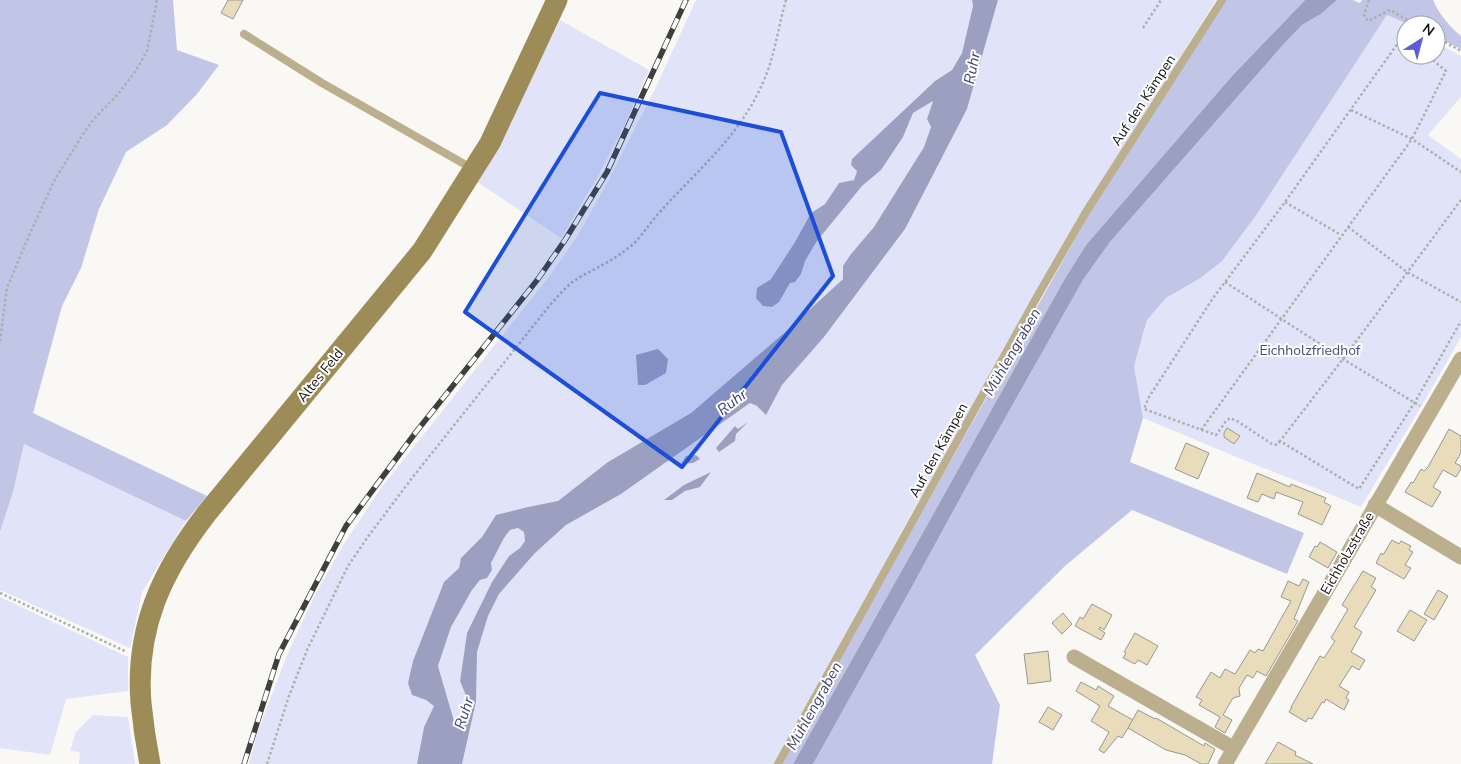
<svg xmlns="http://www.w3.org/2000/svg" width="1461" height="764" viewBox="0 0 1461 764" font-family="'Nunito Sans',sans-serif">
<rect width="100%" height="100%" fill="#f9f8f4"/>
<!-- green -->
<g fill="#e1e4f9">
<path d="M696 0H972L973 6 962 53 952 70 935 81 852 159 857 171 854 180 839 183 825 204 811 213 795 242 771 279 765 282 763 306 772 307 779 302 790 283 801 274 805 261 817 241 862 186 881 170 903 137 913 113 933 100 927 119 931 127 924 147 874 227 851 254 843 279 784 333 691 413 608 462 558 501 528 507 496 515 482 537 461 558 459 568 444 582 413 661 409 683 412 695 426 700 434 706 424 727 417 764H249L257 734 287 655 315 595 345 542 381 488 548 278 575 240 603 191 655 89Z"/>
<path d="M998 0H1216L1067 239 903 529 839 650 774 764H462L476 702 477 652 488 616 499 594 535 553 566 525 621 494 750 403 757 406 766 414 782 385 824 337 905 229 967 109Z"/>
<path d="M1387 15 1406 25V55H1436V42L1461 56V97L1428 135 1461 159V337L1421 407 1361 507 1315 488 1251 463 1143 418 1134 366 1147 320 1166 298 1199 279 1257 214Z"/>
<path d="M560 20 649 70 625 124 598 176 561 238 476 181 515 111Z"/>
<path d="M24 444 186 521 142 592 130 648 0 590V532L13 492Z"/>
<path d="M518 528 524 532 525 541 520 548 509 556 492 582 467 633 460 681 467 698 456 725 438 666 451 627 472 590 480 580 487 577 492 570 491 563 504 538 510 530Z"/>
<path d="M0 597 128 657V691L66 699 50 755 0 748Z"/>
<path d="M93 715 128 717 135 764H79L80 752 70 751 76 732Z"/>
</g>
<!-- forest -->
<g fill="#c1c6e6">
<path d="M0 0H173L177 50 219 65 197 94 167 125 126 152 99 209 81 268 62 306 33 413 207 496 186 521 24 444 13 492 0 532Z"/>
<path d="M1225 0H1305L1232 76 1086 245 1064 280 859 647 793 764H781L1088 216Z"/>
<path d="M1337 0H1353L1360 3 1362 0H1433C1439 14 1449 26 1461 36V49L1436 37V25H1409L1387 15 1257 214 1222 261 1199 279 1166 298 1147 320 1134 366 1143 418 1130 462 1304 533 1287 574 1132 510 1065 566 975 655 1000 705 992 764H813L914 583 969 482 1083 280 1110 242 1282 46 1302 25 1321 14Z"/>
</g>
<!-- water -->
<g fill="#9ca0c0" fill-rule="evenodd">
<path d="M972 0H998L967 109 905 229 824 337 782 385 766 415 757 406 750 403 621 494 566 525 535 553 499 594 488 616 477 652 476 702 462 764H417L424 727 434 706 426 700 412 695 408 683 413 661 444 582 459 568 461 558 482 537 496 515 528 507 558 501 608 462 691 413 784 333 843 279V266L851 254 874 227 924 147 931 127 927 119 933 101 913 113 903 137 881 170 862 186 817 241 805 261 801 274 795 282 790 283 779 302 772 307 763 306 756 298 757 288 771 279 795 242 811 213 825 204 839 183 854 180 857 171 851 165 852 159 935 81 952 70 962 53 973 6ZM518 528 524 532 525 541 520 548 509 556 492 582 467 633 460 681 467 698 455 724 438 666 451 627 472 590 480 580 487 578 492 570 491 563 504 538 510 530Z"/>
<path d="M1305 0H1337L1321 14 1302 25 1282 46 1110 242 1083 280 969 482 914 583 813 764H793L859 647 1064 280 1086 245 1232 76Z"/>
<path d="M658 349 668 359 666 373 645 385H638L636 355Z"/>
<path d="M748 422 736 434 735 441 719 452 716 448 735 426 738 429Z"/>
<path d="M696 455 700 459 693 463 681 464 686 456Z"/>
<path d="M711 472 700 487 685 491 672 500H664L684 485Z"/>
</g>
<!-- building -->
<g fill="#e8dcbb" stroke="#989793">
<path d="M228 0H243L233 19 221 13Z"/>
<path d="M1227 428 1240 436 1234 444 1224 437V433Z"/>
<path d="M1449 429 1461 436V453L1455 463 1461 466V469L1456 477 1443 470 1433 487 1441 492 1432 507 1405 492 1411 482 1413 483 1421 469 1424 471 1428 467Z"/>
<path d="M1186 443 1209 453 1198 479 1175 469Z"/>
<path d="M1257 473 1290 487 1291 484 1326 498 1324 502 1331 506 1322 525 1298 514 1303 502 1276 492 1274 499 1262 494 1258 502 1247 498Z"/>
<path d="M1392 540 1399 544 1401 541 1411 546 1409 550 1413 552 1405 565 1411 568 1404 579 1376 563 1381 553 1383 555Z"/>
<path d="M1320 542 1337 552 1328 568 1309 557 1315 546 1317 547Z"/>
<path d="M1363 571 1376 578 1371 587 1376 590 1354 627 1362 632 1351 652 1365 660 1359 670 1352 666 1339 686 1349 692 1346 698 1349 700 1344 710 1326 699 1324 703 1322 702 1312 719 1308 718 1306 722 1289 712 1292 707H1291L1320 656 1324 658 1335 641 1331 638 1348 609 1342 605Z"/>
<path d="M1303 579 1309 582 1294 619 1298 621 1266 676 1257 671 1253 678 1247 675 1239 688 1240 696 1233 698 1223 715 1232 720 1225 733 1215 727 1220 717 1199 705 1202 700 1196 697 1211 672 1220 678 1225 669 1235 674 1250 650 1255 653 1258 649 1263 651 1291 601 1281 597 1288 581 1299 586Z"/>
<path d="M1438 590 1448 596 1434 620 1424 614Z"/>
<path d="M1092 604 1112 615 1104 630 1100 627 1099 629 1105 633 1101 640 1075 626 1080 617 1083 619Z"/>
<path d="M1410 610 1427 620 1414 641 1397 631Z"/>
<path d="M1063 613 1072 624 1062 634 1052 623Z"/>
<path d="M1135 633 1158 646 1147 665 1138 660 1135 664 1123 658 1126 653 1124 652Z"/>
<path d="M1048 651 1051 681 1028 684 1024 654Z"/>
<path d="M1081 682 1096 690 1098 686 1114 696 1108 706 1133 720 1122 738 1118 736 1104 753 1099 750 1109 732 1091 721 1100 706 1076 691Z"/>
<path d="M1048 707 1062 715 1053 730 1039 722Z"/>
<path d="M1138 710 1155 719 1156 718 1204 746 1205 743 1215 749 1208 764H1201L1185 755 1166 750 1128 728Z"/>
<path d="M1278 742 1296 752 1295 755 1313 764H1265Z"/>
</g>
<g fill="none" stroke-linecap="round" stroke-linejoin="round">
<!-- path -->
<g stroke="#aeaeaa" stroke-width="2.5" stroke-dasharray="2.5 2.5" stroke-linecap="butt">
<path d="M1369 0 1364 15 1368 21 1390 10 1416 25"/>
<path d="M1143 28 1161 0"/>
<path d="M1436 37 1461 51"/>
<path d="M1351 110 1412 139 1461 172"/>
<path d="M1461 200 1343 359 1280 441 1359 489 1415 402 1461 321"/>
<path d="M1285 202 1341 235"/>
<path d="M1348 227 1407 272 1461 302"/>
<path d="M1225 282 1343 359 1420 406"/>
<path d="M0 341 7 288 31 231 54 181 83 134 93 120 118 94 135 72 147 51 157 0"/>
<path d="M1201 430 1412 139 1446 71 1427 55"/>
<path d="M1280 441 1277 445 1272 444 1237 421 1230 418 1226 421 1216 435 1144 409 1149 397 1213 298 1285 202 1403 36 1406 38"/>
<path d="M0 593 127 652"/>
<path d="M267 764 289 696 307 650 348 566 367 538 412 478 550 305C559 295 568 284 580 277 598 267 616 259 632 245 642 236 649 224 659 213 698 169 740 137 764 80 775 55 778 27 786 0"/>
</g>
<!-- service -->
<g stroke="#bbaf8e" stroke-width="8">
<path d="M244 34 322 83 473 169"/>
<path d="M778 764 1038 295 1086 212 1222 0"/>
</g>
<!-- minor -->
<g stroke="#bbaf8e" stroke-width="15">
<path d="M1375 505 1461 557"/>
<path d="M1074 657 1233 748"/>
<path d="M1225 764 1461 359"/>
</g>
<!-- secondary -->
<path stroke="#9d8b58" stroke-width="21" d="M150 764C146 744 143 724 141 703 135 628 162 571 207 513L422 251 490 143 557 0"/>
<!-- rail casing -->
<g stroke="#3f3f3c" stroke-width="5.5">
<path id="rail" d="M244 764 279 654 346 526 416 432 538 279 565 240 607 172 686 0"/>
</g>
<!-- rail -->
<use href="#rail" stroke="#fff" stroke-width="4" stroke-dasharray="11" stroke-linecap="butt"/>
</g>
<!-- marked area -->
<path fill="#1d4ed8" fill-opacity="0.2" stroke="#1d4ed8" stroke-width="4" stroke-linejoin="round" d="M600 93 781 132 833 276 682 467 465 312Z"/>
<g text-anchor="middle" stroke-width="4" stroke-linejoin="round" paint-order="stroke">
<!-- street labels -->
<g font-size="14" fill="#141412" stroke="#fff">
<text transform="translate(1143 100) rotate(-57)" y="5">Auf den Kämpen</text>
<text transform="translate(320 375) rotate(-51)" y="5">Altes Feld</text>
<text transform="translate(938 450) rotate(-61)" y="5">Auf den Kämpen</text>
<text transform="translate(1347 553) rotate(-60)" y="5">Eichholzstraße</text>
</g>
<!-- park labels -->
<g font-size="14" fill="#4a4e7c" stroke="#fff">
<text x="1310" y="355">Eichholzfriedhof</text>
</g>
<!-- water labels -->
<g font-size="15" font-style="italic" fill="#3f4370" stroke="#fff">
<text transform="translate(972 68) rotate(-79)" y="5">Ruhr</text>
<text transform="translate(1012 352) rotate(-60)" y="5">Mühlengraben</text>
<text transform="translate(732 402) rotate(-37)" y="5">Ruhr</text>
<text transform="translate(814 706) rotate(-61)" y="5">Mühlengraben</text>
<text transform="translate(464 713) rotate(-72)" y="5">Ruhr</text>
</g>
</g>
<!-- north arrow -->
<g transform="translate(1421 40) rotate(36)"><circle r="24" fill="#ffffff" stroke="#a1a1a0"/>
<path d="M0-4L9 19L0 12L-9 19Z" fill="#5e5dd5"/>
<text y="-8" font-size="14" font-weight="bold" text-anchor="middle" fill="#141412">N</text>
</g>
</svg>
